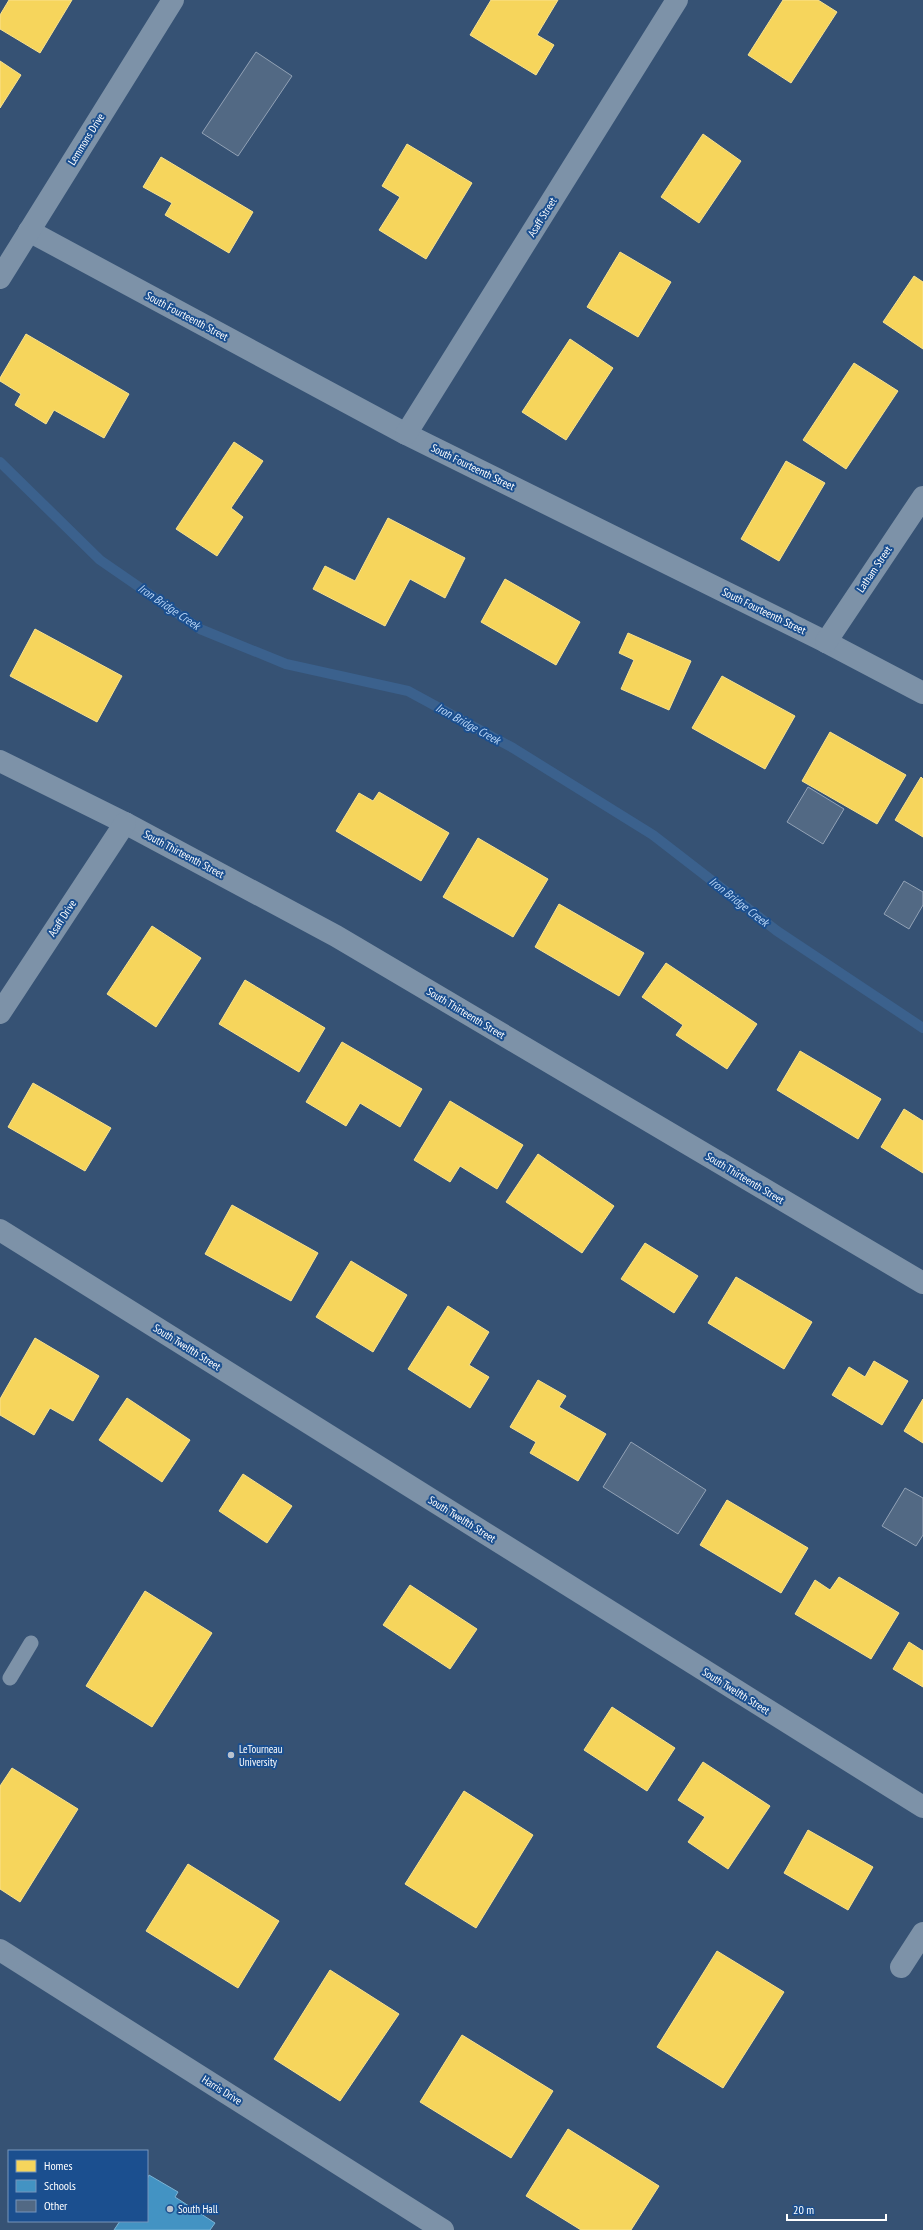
<svg xmlns="http://www.w3.org/2000/svg" width="923" height="2230" viewBox="0 0 923 2230" font-family="'PT Sans Narrow',sans-serif">
<rect width="100%" height="100%" fill="#365274"/>
<!-- homes -->
<g fill="#f6d55c" stroke="#f9e28d">
<path d="M9 0H72L40 53 0 29V15Z"/>
<path d="M491 0H558L537 35 554 45 536 75 470 35Z"/>
<path d="M783 0H818L837 12 791 83 748 55Z"/>
<path d="M0 61 21 75 0 108Z"/>
<path d="M703 134 741 161 699 223 661 197Z"/>
<path d="M407 144 472 183 426 259 379 230 400 197 382 186Z"/>
<path d="M161 157 253 212 229 253 165 215 172 203 143 187Z"/>
<path d="M620 252 671 282 638 337 587 307Z"/>
<path d="M914 276 923 282V349L883 322Z"/>
<path d="M26 334 129 394 104 438 54 410 46 424 15 405 21 394 0 381V378Z"/>
<path d="M570 339 613 368 566 440 522 412Z"/>
<path d="M854 363 898 391 846 469 803 440Z"/>
<path d="M234 442 263 461 231 508 243 517 217 556 176 529Z"/>
<path d="M786 461 825 483 779 561 741 539Z"/>
<path d="M388 518 465 558 445 598 410 579 385 626 313 589 325 566 355 581Z"/>
<path d="M505 579 580 622 556 665 481 622Z"/>
<path d="M35 629 122 676 97 722 10 676Z"/>
<path d="M628 633 691 661 669 710 621 689 634 660 619 653Z"/>
<path d="M722 676 795 716 765 769 692 728Z"/>
<path d="M830 732 906 775 877 824 802 781Z"/>
<path d="M921 777 923 779V837L895 820Z"/>
<path d="M379 792 449 833 421 881 336 831 359 793 373 801Z"/>
<path d="M478 838 548 879 513 937 443 897Z"/>
<path d="M559 904 644 953 619 996 535 947Z"/>
<path d="M152 926 201 958 156 1027 107 994Z"/>
<path d="M666 963 757 1024 727 1069 676 1035 683 1025 642 997Z"/>
<path d="M245 980 325 1028 299 1072 219 1024Z"/>
<path d="M342 1042 422 1089 400 1127 360 1103 346 1126 306 1102Z"/>
<path d="M800 1051 881 1099 858 1139 777 1090Z"/>
<path d="M33 1083 111 1128 85 1171 8 1127Z"/>
<path d="M450 1101 523 1145 497 1189 460 1166 450 1182 414 1160Z"/>
<path d="M904 1109 923 1121V1173L881 1147Z"/>
<path d="M538 1154 614 1206 582 1253 506 1202Z"/>
<path d="M232 1205 318 1253 291 1301 205 1254Z"/>
<path d="M645 1243 698 1276 674 1313 621 1279Z"/>
<path d="M351 1261 407 1295 373 1352 316 1317Z"/>
<path d="M736 1277 812 1322 784 1369 708 1323Z"/>
<path d="M448 1306 489 1332 469 1365 489 1377 470 1408 408 1369Z"/>
<path d="M35 1338 99 1376 73 1421 50 1408 34 1435 0 1415V1399Z"/>
<path d="M874 1361 908 1381 882 1425 832 1395 849 1367 865 1377Z"/>
<path d="M538 1380 566 1396 559 1407 606 1434 578 1481 530 1453 536 1442 510 1427Z"/>
<path d="M127 1398 190 1440 162 1482 99 1440Z"/>
<path d="M923 1399V1443L904 1431Z"/>
<path d="M243 1474 292 1506 267 1543 219 1511Z"/>
<path d="M727 1500 808 1548 781 1593 700 1545Z"/>
<path d="M839 1577 899 1613 871 1659 795 1614 815 1580 830 1590Z"/>
<path d="M410 1585 477 1629 450 1669 383 1625Z"/>
<path d="M145 1591 212 1633 152 1727 86 1686Z"/>
<path d="M909 1642 923 1651V1687L893 1669Z"/>
<path d="M612 1707 675 1748 647 1791 584 1750Z"/>
<path d="M703 1762 770 1806 728 1869 688 1842 705 1817 678 1800Z"/>
<path d="M12 1768 78 1809 20 1902 0 1889V1786Z"/>
<path d="M464 1791 533 1835 476 1928 405 1884Z"/>
<path d="M808 1830 873 1867 848 1910 784 1873Z"/>
<path d="M188 1864 279 1921 238 1988 146 1931Z"/>
<path d="M717 1951 784 1992 723 2088 657 2047Z"/>
<path d="M330 1970 399 2014 340 2101 274 2059Z"/>
<path d="M462 2035 553 2091 511 2158 420 2102Z"/>
<path d="M568 2129 659 2186 631 2230H581L526 2196Z"/>
</g>
<!-- schools -->
<path fill="#4393c3" stroke="#7bb3d5" d="M149 2175 178 2192 175 2197 215 2223 210 2230H114L120 2221H147V2179Z"/>
<g fill="none" stroke-linecap="round" stroke-linejoin="round">
<!-- stream -->
<path stroke="#3b618d" stroke-width="10" d="M0 462 100 560 200 629 286 664 408 691 513 748 653 835 777 931 923 1028"/>
</g>
<!-- building -->
<g fill="#526984" stroke="#92a2b6">
<path d="M256 52 292 76 238 156 202 133Z"/>
<path d="M808 787 844 809 823 844 787 822Z"/>
<path d="M904 881 923 892V905L909 929 884 914Z"/>
<path d="M631 1442 706 1490 678 1534 603 1487Z"/>
<path d="M905 1488 923 1498V1535L916 1546 882 1526Z"/>
</g>
<g fill="none" stroke-linecap="round" stroke-linejoin="round">
<!-- service -->
<path stroke="#7d92a8" stroke-width="15" d="M10 1678 31 1643"/>
<!-- minor -->
<g stroke="#7d92a8" stroke-width="22">
<path d="M29 231 406 434 826 642 923 693"/>
<path d="M0 278 173 0"/>
<path d="M406 434 677 0"/>
<path d="M826 642 923 497"/>
<path d="M0 761 125 823 336 936 923 1283"/>
<path d="M0 1013 125 823"/>
<path d="M0 1230 923 1807"/>
<path d="M0 1950 443 2230"/>
<path d="M901 1967 923 1933"/>
</g>
</g>
<!-- markers -->
<g fill="#b9c2ce" stroke="#1b4f8f" stroke-width="1.5">
<circle cx="231" cy="1755" r="4"/>
<circle cx="170" cy="2209" r="4"/>
</g>
<g text-anchor="middle" stroke-width="4" stroke-linejoin="round" paint-order="stroke">
<!-- street labels -->
<g font-size="11" fill="#fff" stroke="#1b4f8f">
<text transform="translate(86 139) rotate(-58)" y="4">Lemmons Drive</text>
<text transform="translate(542 217) rotate(-58)" y="4">Asaff Street</text>
<text transform="translate(187 316) rotate(28)" y="4">South Fourteenth Street</text>
<text transform="translate(473 467) rotate(26)" y="4">South Fourteenth Street</text>
<text transform="translate(874 569) rotate(-56)" y="4">Latham Street</text>
<text transform="translate(764 611) rotate(26)" y="4">South Fourteenth Street</text>
<text transform="translate(184 854) rotate(28)" y="4">South Thirteenth Street</text>
<text transform="translate(62 918) rotate(-57)" y="4">Asaff Drive</text>
<text transform="translate(466 1013) rotate(31)" y="4">South Thirteenth Street</text>
<text transform="translate(745 1178) rotate(31)" y="4">South Thirteenth Street</text>
<text transform="translate(187 1347) rotate(32)" y="4">South Twelfth Street</text>
<text transform="translate(462 1519) rotate(32)" y="4">South Twelfth Street</text>
<text transform="translate(736 1691) rotate(32)" y="4">South Twelfth Street</text>
<text transform="translate(222 2090) rotate(32)" y="4">Harris Drive</text>
</g>
<!-- poi labels -->
<g font-size="11" fill="#fff" stroke="#1b4f8f" text-anchor="start">
<text x="239" y="1753">LeTourneau<tspan x="239" dy="13">University</tspan></text>
<text x="178" y="2213">South Hall</text>
</g>
<!-- water labels -->
<g font-size="12" font-style="italic" fill="#b5d3f5" stroke="#1b4f8f">
<text transform="translate(169 607) rotate(34)" y="4">Iron Bridge Creek</text>
<text transform="translate(468 724) rotate(29)" y="4">Iron Bridge Creek</text>
<text transform="translate(739 902) rotate(38)" y="4">Iron Bridge Creek</text>
</g>
</g>
<!-- legend -->
<rect x="8" y="2150" width="140" height="72" fill="#1b4f8f" stroke="#7695bc"/>
<rect x="16" y="2160" width="20" height="12" fill="#f6d55c" stroke="#7695bc"/>
<text x="44" y="2170" font-size="12" fill="#ffffff">Homes</text>
<rect x="16" y="2180" width="20" height="12" fill="#4393c3" stroke="#7695bc"/>
<text x="44" y="2190" font-size="12" fill="#ffffff">Schools</text>
<rect x="16" y="2200" width="20" height="12" fill="#526984" stroke="#7695bc"/>
<text x="44" y="2210" font-size="12" fill="#ffffff">Other</text>
<!-- scale -->
<path d="M787 2214v6h99v-6" fill="none" stroke="#ffffff" stroke-width="2"/>
<text x="793" y="2214" font-size="12" fill="#ffffff" stroke="#1b4f8f" stroke-width="3" paint-order="stroke">20 m</text>
</svg>
